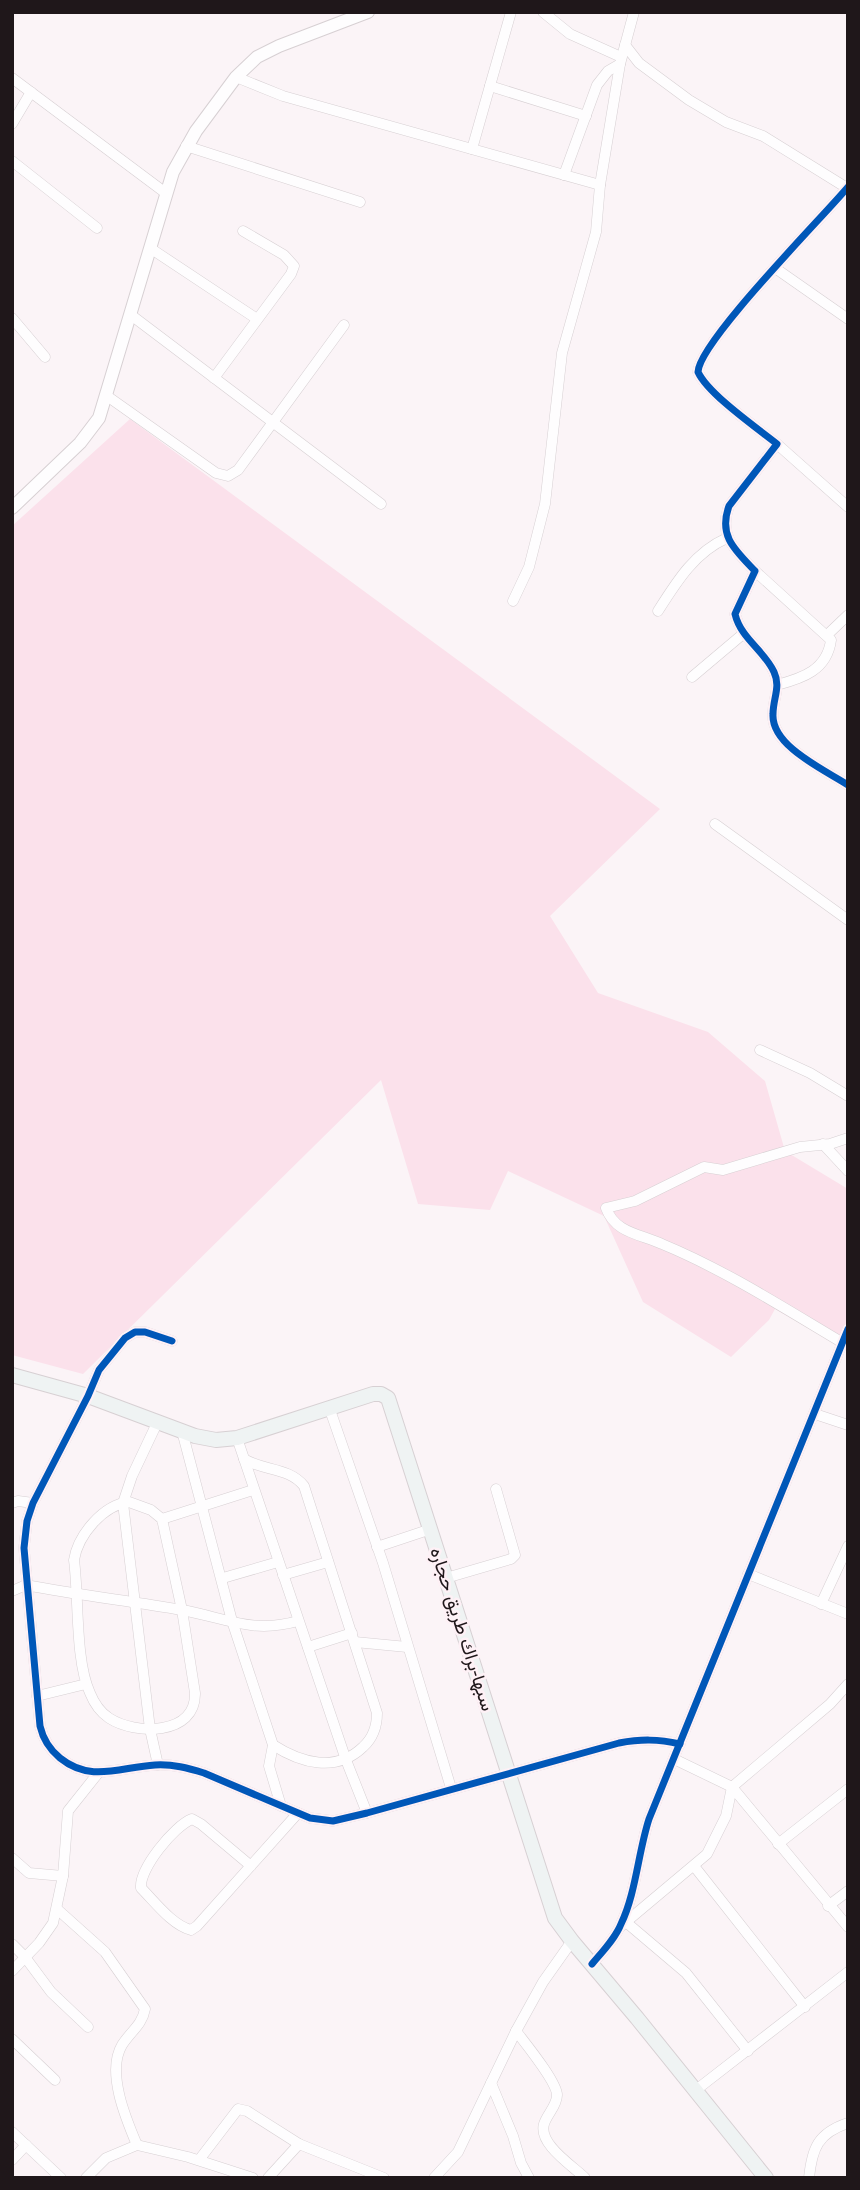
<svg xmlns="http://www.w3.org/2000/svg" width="860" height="2190" viewBox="0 0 860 2190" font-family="Helvetica,Vazirmatn,sans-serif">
<rect width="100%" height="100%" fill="#fbf4f7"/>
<!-- green -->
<path fill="#fbe1eb" d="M130 419 660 809 550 916 598 993 708 1032 765 1081 785 1151 848 1189V1329L841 1347 775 1309 769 1320 731 1357 643 1302 604 1216 508 1171 490 1210 418 1204 381 1080 83 1374 12 1355V526Z"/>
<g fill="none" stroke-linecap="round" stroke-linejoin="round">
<!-- minor casing -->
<g stroke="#d7d0d3" stroke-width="11">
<g id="minor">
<path d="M543 12 570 34 621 57"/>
<path d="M625 45 639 63 689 100 726 122 763 136 847 188"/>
<path d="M236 77 283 96 600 185"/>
<path d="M12 78 167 194"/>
<path d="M490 86 586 116"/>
<path d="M12 124 31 92"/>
<path d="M186 146 360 202"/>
<path d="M472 149 511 12"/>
<path d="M12 161 97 228"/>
<path d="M564 175 597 85 608 71 620 64"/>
<path d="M848 187C822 218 699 342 698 372 708 394 757 428 777 444L729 506C718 536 735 550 755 571L735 614C741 639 764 650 774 672 781 687 773 698 773 714 771 746 825 770 848 785"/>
<path d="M150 248 257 319"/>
<path d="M775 268 848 319"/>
<path d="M131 315 381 504"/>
<path d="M12 318 45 357"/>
<path d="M214 378 291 274 294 266 284 255 243 231"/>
<path d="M107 396 216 473 228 476 238 470 344 325"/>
<path d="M777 444 848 507"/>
<path d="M755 571 831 640C827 670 803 678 777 685"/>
<path d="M513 601 529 567 545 504 562 353 596 232 600 185 620 64 634 12"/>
<path d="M658 611C677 581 695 552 727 538"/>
<path d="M827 635 848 615"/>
<path d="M692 677 743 634"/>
<path d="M715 824 848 920"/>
<path d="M760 1050 810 1073 848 1096"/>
<path d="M823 1144 848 1171"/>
<path d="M172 1341 145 1332H135L125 1338 99 1370 88 1396 33 1503 27 1521 24 1548 40 1726C43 1739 49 1749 60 1758 91 1783 120 1767 155 1765 173 1764 188 1768 204 1773L310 1818 333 1821 367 1813 619 1743C641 1739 658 1739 680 1744"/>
<path d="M843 1343C784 1308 725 1270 662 1244 640 1234 615 1233 606 1208L635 1201 704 1167 723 1170 800 1147 830 1144 848 1138"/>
<path d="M329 1407 383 1563 451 1788"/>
<path d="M815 1414 848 1425"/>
<path d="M158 1421 132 1476 123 1503 150 1729 158 1765"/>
<path d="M182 1431 232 1621 273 1745C301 1763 336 1773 363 1747 373 1738 377 1726 377 1713L304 1486C289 1467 263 1471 244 1459"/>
<path d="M237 1438 346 1760 367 1813"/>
<path d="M129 1502 151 1510 162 1519 182 1610 195 1693C196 1736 135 1735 109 1718 100 1712 94 1703 90 1693 75 1661 79 1597 74 1560 78 1535 103 1505 129 1502Z"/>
<path d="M12 1503 18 1501 33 1503"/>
<path d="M162 1519 253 1490"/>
<path d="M377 1547 431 1529"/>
<path d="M748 1574 848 1614"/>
<path d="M283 1575 328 1562"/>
<path d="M223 1578 278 1562"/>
<path d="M446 1578 511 1559 515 1555 496 1489"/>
<path d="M12 1591 26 1585C78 1595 130 1601 182 1610 226 1618 252 1634 298 1621"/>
<path d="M821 1604 848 1546"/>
<path d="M355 1642 407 1647"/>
<path d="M308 1647 352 1633"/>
<path d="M37 1696 86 1684"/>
<path d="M273 1745 269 1766 281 1806"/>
<path d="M674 1759 732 1787 848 1927"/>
<path d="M778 1844 848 1789"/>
<path d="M12 1858 29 1873 63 1876"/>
<path d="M251 1866 201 1824 192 1819C174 1826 139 1869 141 1888 155 1902 172 1925 191 1930L197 1926 298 1813"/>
<path d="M694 1866 805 2007"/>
<path d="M828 1906 848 1891"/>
<path d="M57 1909 105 1952 145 2009C142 2025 131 2031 122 2045 106 2072 126 2119 137 2145"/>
<path d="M627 1923 686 1973 748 2051"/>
<path d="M620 1927 707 1854 726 1816 732 1787 830 1704 848 1684"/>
<path d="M572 1941 543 1982 516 2031C525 2043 557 2082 557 2095 557 2106 547 2114 544 2124 538 2144 573 2166 585 2178"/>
<path d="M12 1944 25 1957 51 1992 88 2027"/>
<path d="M592 1964C602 1952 615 1939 621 1924 636 1893 638 1853 649 1819L848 1329"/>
<path d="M12 1971 39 1943 53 1923 63 1876 68 1811 99 1772"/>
<path d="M12 2039 55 2080"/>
<path d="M491 2083 513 2136 521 2163 529 2178"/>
<path d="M696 2090 848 1972"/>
<path d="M12 2132 61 2178"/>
<path d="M12 2160 26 2145"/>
<path d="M199 2160 238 2109 247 2111 299 2144"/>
<path d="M86 2178 106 2158 137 2145 188 2157 253 2178"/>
<path d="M268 2178 299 2144 384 2178"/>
<path d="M434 2178 458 2152 516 2031"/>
<path d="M809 2178C812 2148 818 2133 848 2123"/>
</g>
</g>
<!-- tertiary casing -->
<g stroke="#d7d0d3" stroke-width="14">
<path id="tertiary" d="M12 508 80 443 99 418 173 172 196 131 236 77 257 57 279 46 368 12"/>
</g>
<!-- secondary casing -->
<g stroke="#d7d0d3" stroke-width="16">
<path id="secondary" d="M12 1375 88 1396 195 1436 216 1440 237 1438 373 1394H381L388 1398 555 1918 572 1941 637 2018 766 2178"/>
</g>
<!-- minor -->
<use href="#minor" stroke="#fefdfe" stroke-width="10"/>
<!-- tertiary -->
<use href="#tertiary" stroke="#fefdfe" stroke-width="12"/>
<!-- secondary -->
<use href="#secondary" stroke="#eff3f3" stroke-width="14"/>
<!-- cycleway casing -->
<g stroke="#fef1f6" stroke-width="11">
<g id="cycleway">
<path d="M848 187C822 218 699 342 698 372 708 394 757 428 777 444L729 506C718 536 735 550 755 571L735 614C741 639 764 650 774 672 781 687 773 698 773 714 771 746 825 770 848 785"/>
<path d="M172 1341 145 1332H135L125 1338 99 1370 88 1396 33 1503 27 1521 24 1548 40 1726C43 1739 49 1749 60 1758 91 1783 120 1767 155 1765 173 1764 188 1768 204 1773L310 1818 333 1821 367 1813 619 1743C641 1739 658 1739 680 1744"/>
<path d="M592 1964C602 1952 615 1939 621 1924 636 1893 638 1853 649 1819L848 1329"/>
</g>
</g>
<!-- cycleway -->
<use href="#cycleway" stroke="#0057b8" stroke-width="7"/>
</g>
<g text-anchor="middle" stroke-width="5" stroke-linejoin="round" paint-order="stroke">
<!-- street labels -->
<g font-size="19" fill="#1f171a" stroke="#fef1f6">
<text transform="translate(463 1629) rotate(72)" y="7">سبها-براك طريق حجاره</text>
</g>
</g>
<!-- border -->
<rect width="860" height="2190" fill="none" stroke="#1f171a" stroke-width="28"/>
</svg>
